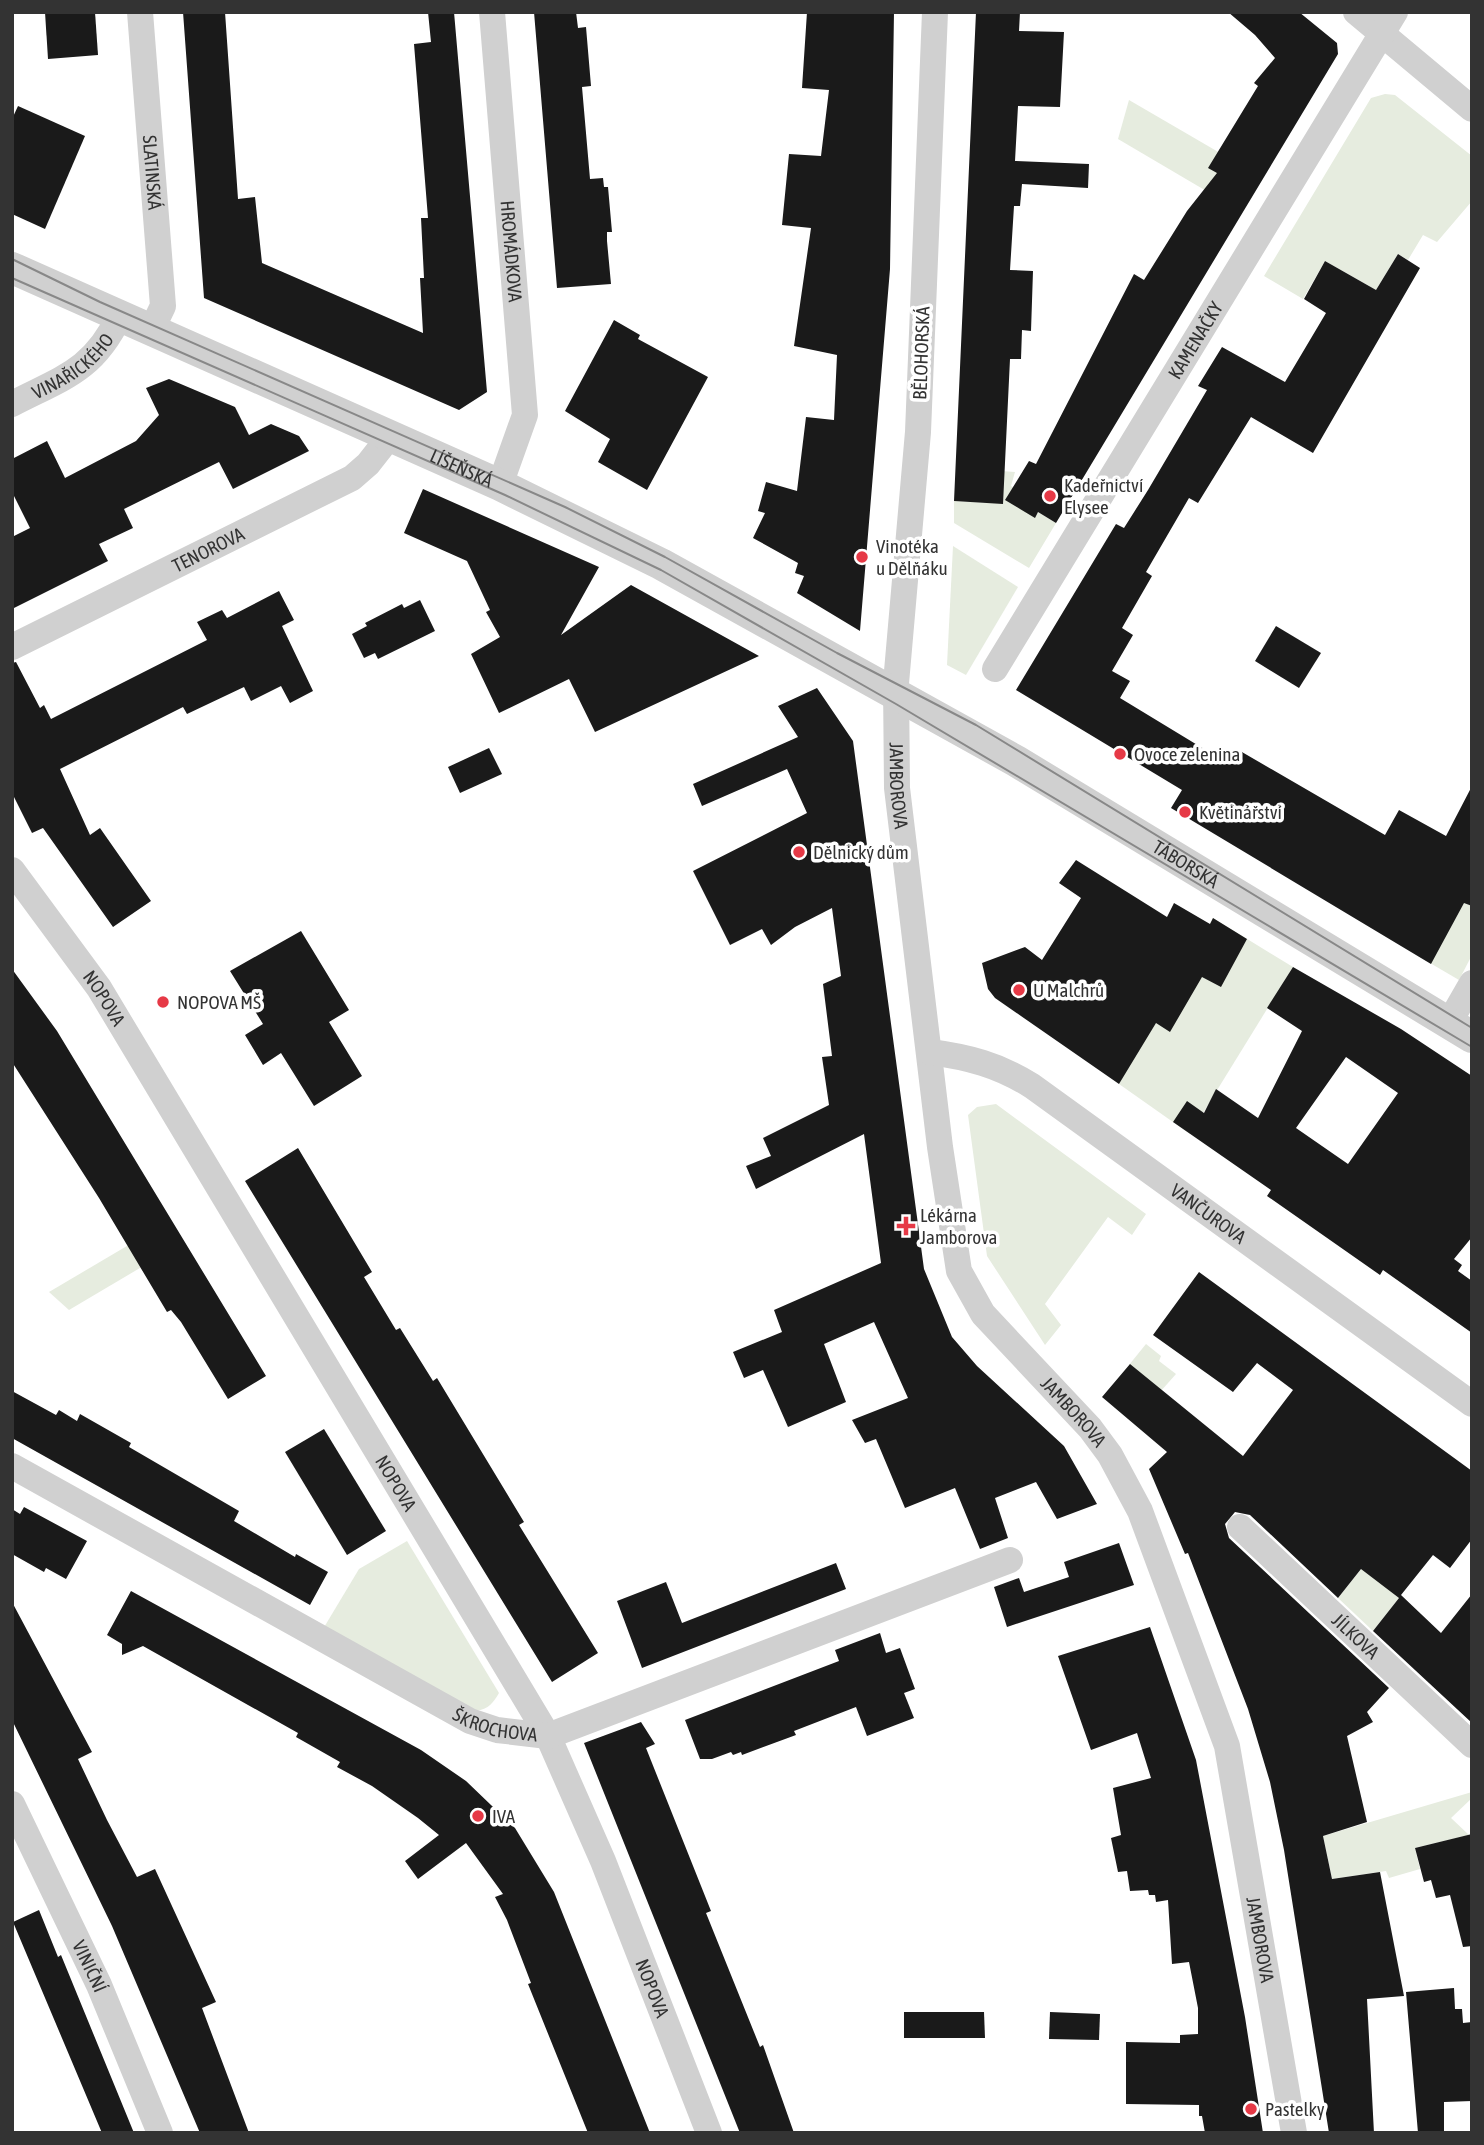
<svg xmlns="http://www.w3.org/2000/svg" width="1484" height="2145" viewBox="0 0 1484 2145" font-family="'Asap Condensed',sans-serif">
<rect width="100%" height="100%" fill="#fff"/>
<!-- green -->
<g fill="#e6ecdf">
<path d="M1385 94 1395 95 1472 156V201L1437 242 1423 235 1408 260 1398 254 1373 295 1369 286 1325 261 1303 299 1264 276 1371 98Z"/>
<path d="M1129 100 1263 178 1242 212 1118 139Z"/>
<path d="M1001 471 1015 472 1011 486 1031 498 1035 517 1038 512 1056 523 1029 568 954 523V501L991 503Z"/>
<path d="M953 546 1018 587 966 675 947 665Z"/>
<path d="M1445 894 1472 906V955L1459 980 1418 956Z"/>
<path d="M1213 918 1293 967 1190 1134 1119 1084Z"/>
<path d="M996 1104 1146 1214 1132 1235 1108 1217 1045 1304 1061 1325 1045 1345 987 1256 968 1115 977 1107Z"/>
<path d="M132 1243 145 1265 69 1310 49 1292Z"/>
<path d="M1146 1344 1161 1356 1159 1361 1176 1374 1160 1392 1129 1365Z"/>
<path d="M1393 1529 1389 1590 1399 1598 1373 1631 1338 1598Z"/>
<path d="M407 1541 499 1693C491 1707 484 1712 467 1711L323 1629 359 1569Z"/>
<path d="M1472 1792V1798L1451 1818 1469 1835 1415 1848 1420 1869 1389 1878 1386 1871 1332 1879 1323 1836Z"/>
</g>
<!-- building -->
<g fill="#1a1a1a" fill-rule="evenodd">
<path d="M45 12H95L98 55 48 59Z"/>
<path d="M183 12H225L238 199 255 197 262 263 423 333 420 278H424L421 218H428L414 44 431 42 428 12H454L487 392 459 410 204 298Z"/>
<path d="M534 12H576L578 28 586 27 591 86 582 87 590 179 603 178 604 187H608L612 232H607V241L611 284 557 288Z"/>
<path d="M807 12H894L890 269 860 631 797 593 804 576 795 573 798 563 753 538 765 513 758 511 766 482 797 491 806 417 834 420 837 355 794 346 811 228 782 225 789 154 821 156 829 90 802 88Z"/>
<path d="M976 12H1020L1019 31 1064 32 1060 107 1018 106 1015 161 1089 164 1088 188 1022 184 1020 206H1014L1010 270 1033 271 1031 331 1022 330 1021 359H1010L1003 504 954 501Z"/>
<path d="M1228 12H1299L1337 43 1338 54 1056 523 1038 512 1035 518 1005 500 1029 461 1036 464 1134 274 1144 280 1187 211 1217 173 1208 168 1258 86 1254 83 1275 58 1255 35Z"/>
<path d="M18 106 85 136 45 229 12 214V119Z"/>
<path d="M1398 254 1420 268 1313 453 1251 417 1198 503 1189 498 1146 572 1152 576 1122 628 1133 635 1112 671 1130 681 1120 698 1227 763 1235 748 1385 835 1399 810 1446 836 1472 786V906L1464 903 1431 964 1171 808 1182 790 1016 690 1116 524 1124 528 1148 490 1207 390 1198 386 1222 347 1285 382 1326 313 1304 299 1325 261 1376 290Z"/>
<path d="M614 320 640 335 638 339 708 377 647 490 598 462 610 439 565 411Z"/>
<path d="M169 379 235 407 249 435 271 424 299 436 309 451 233 489 219 462 124 509 133 528 99 544 108 561 12 609V537L30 528 12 492V459L47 441 65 478 136 441 159 415 146 388Z"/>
<path d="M423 489 599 567 561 635 631 585 759 656 595 732 569 679 499 713 471 654 500 637 486 612 490 610 467 561 404 533Z"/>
<path d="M279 591 294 620 282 626 313 691 290 703 281 686 251 701 244 687 187 714 183 707 60 769 90 835 100 828 151 901 113 927 43 828 32 833 12 793V663L16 662 40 708 44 705 51 719 207 640 197 622 222 610 227 618Z"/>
<path d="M420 600 435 631 378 659 375 653 364 658 352 634 367 626 365 623 402 604 404 608Z"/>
<path d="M1276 626 1321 653 1299 688 1255 661Z"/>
<path d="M817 688 853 741 924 1269 952 1337 977 1366 1064 1446 1097 1504 1057 1519 1036 1482 995 1498 1008 1538 980 1549 955 1488 905 1508 876 1439 865 1443 852 1420 908 1398 874 1322 824 1344 846 1402 788 1427 763 1370 744 1378 733 1352 782 1332 774 1310 881 1263 864 1134 756 1189 746 1166 771 1156 763 1138 829 1105 822 1057 832 1056 823 984 841 976 832 908 795 927 771 945 762 929 730 945 693 871 807 813 787 769 702 806 693 784 798 737 778 706Z"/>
<path d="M489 748 502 774 460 793 448 767Z"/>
<path d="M1076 860 1167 917 1174 903 1210 924 1213 918 1247 939 1221 987 1202 977 1170 1032 1156 1023 1119 1084 995 998 988 989 982 963 1025 947 1042 960 1081 898 1059 883Z"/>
<path d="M301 931 349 1010 329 1022 362 1076 314 1106 281 1053 263 1065 245 1035 263 1024 230 971Z"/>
<path d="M1293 967 1401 1029 1472 1076V1237L1454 1259 1462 1265 1458 1271 1472 1281V1333L1383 1270 1380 1275 1267 1196 1271 1190 1173 1122 1187 1101 1204 1113 1216 1089 1258 1118 1302 1031 1267 1008ZM1346 1057 1398 1093 1348 1164 1296 1128Z"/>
<path d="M12 969 57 1031 266 1376 228 1399 181 1322 171 1310 167 1312 99 1198 12 1062Z"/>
<path d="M298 1148 372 1272 364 1277 396 1330 400 1328 433 1381 437 1378 524 1522 519 1525 598 1653 552 1682 245 1181Z"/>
<path d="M1199 1272 1472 1471V1539L1450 1568 1433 1555 1401 1595 1441 1633 1472 1594V1723L1373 1631 1399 1598 1361 1569 1338 1598 1250 1515 1235 1512 1225 1524 1229 1538 1389 1688 1367 1712 1373 1722 1347 1736 1367 1822 1323 1836 1332 1879 1380 1872 1404 1996 1367 1999 1374 2133H1329L1284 1850 1270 1782 1248 1709 1188 1553 1185 1554 1149 1469 1167 1452 1102 1397 1130 1364 1243 1456 1293 1390 1257 1363 1233 1392 1153 1335Z"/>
<path d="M12 1391 56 1415 59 1410 77 1421 80 1414 131 1443 129 1447 239 1511 234 1521 295 1557 296 1554 328 1572 310 1605 12 1438Z"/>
<path d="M324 1429 386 1531 347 1555 285 1452Z"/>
<path d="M24 1507 87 1541 66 1579 46 1568 44 1572 12 1554V1509L20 1514Z"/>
<path d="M1119 1543 1134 1585 1007 1627 994 1587 1019 1578 1024 1592 1069 1577 1064 1562Z"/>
<path d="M836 1563 846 1589 642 1668 617 1601 666 1582 682 1623Z"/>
<path d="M131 1591 421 1750 466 1781 515 1828 554 1892 650 2133H588L528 1984 531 1983 507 1920 495 1897 503 1894 466 1843 418 1879 405 1861 439 1835 418 1818 372 1786 337 1767 340 1762 296 1737 298 1733 143 1646 122 1655V1644L107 1635Z"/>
<path d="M12 1602 92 1752 78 1759 107 1820 137 1877 155 1869 216 2002 202 2008 249 2133H200L112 1926 12 1720Z"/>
<path d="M1150 1627 1196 1760 1245 2017 1263 2133H1205L1202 2116H1199V2105L1126 2104V2042L1180 2043V2035L1198 2034V2008L1189 1962 1172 1964 1168 1900 1156 1902 1155 1895H1149L1148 1890 1130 1891 1127 1871 1118 1872 1111 1838 1121 1835 1113 1788 1151 1778 1137 1733 1091 1750 1058 1656Z"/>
<path d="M880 1633 886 1653 900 1648 915 1689 904 1693 914 1718 867 1736 856 1707 794 1731 796 1735 742 1755 741 1752 733 1755 731 1752 712 1759H700L685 1720 839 1661 835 1650Z"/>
<path d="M641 1722 655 1744 646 1748 711 1911 706 1913 760 2047 763 2045 794 2133H740L584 1743Z"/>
<path d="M1472 1834V1946L1463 1947 1450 1895 1436 1898 1431 1880 1424 1882 1415 1848Z"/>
<path d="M39 1910 58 1957 61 1955 134 2133H102L13 1922Z"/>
<path d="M1454 1988 1455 2009H1462L1463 2023 1472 2022V2101L1444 2102V2133H1418L1406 1992Z"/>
<path d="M904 2012H984L985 2038H904Z"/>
<path d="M1050 2012 1100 2014 1099 2040 1049 2039Z"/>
</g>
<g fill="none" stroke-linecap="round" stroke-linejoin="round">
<!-- minor -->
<g stroke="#d0d0d0" stroke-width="26">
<path id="s1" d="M140 12 163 306 151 331"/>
<path id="s2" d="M492 12 525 415 500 485"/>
<path id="s3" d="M935 12 918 432 896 683 897 788 940 1147 959 1271 983 1314 1090 1428 1110 1455 1140 1511 1227 1746 1294 2133"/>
<path d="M1356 12 1472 109"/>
<path id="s4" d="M12 404C62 378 93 371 119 317"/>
<path id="s5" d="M12 647 352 478 368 464 390 436"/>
<path id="s6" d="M995 669 1395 12"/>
<path id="s7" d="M12 870 99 988 548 1736 603 1861 709 2133"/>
<path d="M1449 1023 1472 983"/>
<path id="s8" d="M930 1052C968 1057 999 1065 1032 1086L1472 1404"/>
<path id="s9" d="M12 1466 470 1721 497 1730 548 1736 1010 1560"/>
<path id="s10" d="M1240 1527 1472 1745"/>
<path id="s11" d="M12 1804 99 1985 160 2133"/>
</g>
<!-- tertiary -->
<path stroke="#d0d0d0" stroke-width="32" id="s12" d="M12 268 500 485 661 564 1016 761 1472 1037"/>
<!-- tram -->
<g stroke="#888" stroke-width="2">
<path d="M12 259 100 302 565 507 665 557 837 653 976 725 1472 1028"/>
<path d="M12 278 505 495 661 570 896 704 1472 1047"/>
</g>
</g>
<!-- markers -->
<g fill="#e63946" stroke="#fff" stroke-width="2.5">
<circle cx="1050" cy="496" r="7"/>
<circle cx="862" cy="557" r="7"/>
<circle cx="1120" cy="754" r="7"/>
<circle cx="1185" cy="812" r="7"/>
<circle cx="799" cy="852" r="7"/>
<circle cx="1019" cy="990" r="7"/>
<circle cx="163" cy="1002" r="7"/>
<path d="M902.5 1215.5h7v7h7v7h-7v7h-7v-7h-7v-7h7z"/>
<circle cx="478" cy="1816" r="7"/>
<circle cx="1251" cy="2109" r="7"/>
</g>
<g text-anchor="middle" stroke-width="7" stroke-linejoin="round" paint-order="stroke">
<!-- street labels -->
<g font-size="19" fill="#333" stroke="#fff">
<text dy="7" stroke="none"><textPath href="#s1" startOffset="161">SLATINSKÁ</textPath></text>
<text dy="7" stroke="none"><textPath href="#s2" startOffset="240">HROMÁDKOVA</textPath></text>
<text dy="7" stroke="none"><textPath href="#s6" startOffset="385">KAMENAČKY</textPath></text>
<text transform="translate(921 353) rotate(-88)" y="7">BĚLOHORSKÁ</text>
<text dy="7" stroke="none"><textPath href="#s4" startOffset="72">VINAŘICKÉHO</textPath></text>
<text dy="7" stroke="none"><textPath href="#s12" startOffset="492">LÍŠEŇSKÁ</textPath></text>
<text dy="7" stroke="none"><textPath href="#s5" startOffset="219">TENOROVA</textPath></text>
<text dy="7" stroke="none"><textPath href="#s3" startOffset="775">JAMBOROVA</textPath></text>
<text dy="7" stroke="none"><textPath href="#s12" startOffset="1318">TÁBORSKÁ</textPath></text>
<text dy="7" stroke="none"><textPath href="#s7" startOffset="158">NOPOVA</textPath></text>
<text dy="7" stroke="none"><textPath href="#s8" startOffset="326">VANČUROVA</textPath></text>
<text dy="7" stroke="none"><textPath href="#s3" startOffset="1447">JAMBOROVA</textPath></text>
<text dy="7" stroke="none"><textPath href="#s7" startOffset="724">NOPOVA</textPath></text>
<text dy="7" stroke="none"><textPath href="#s10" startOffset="159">JÍLKOVA</textPath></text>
<text dy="7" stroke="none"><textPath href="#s9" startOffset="550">ŠKROCHOVA</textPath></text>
<text dy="7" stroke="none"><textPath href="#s3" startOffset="2014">JAMBOROVA</textPath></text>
<text dy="7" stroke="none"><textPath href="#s11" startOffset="180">VINIČNÍ</textPath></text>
<text dy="7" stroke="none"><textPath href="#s7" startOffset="1292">NOPOVA</textPath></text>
</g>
<!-- poi labels -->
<g font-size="19" fill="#333" stroke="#fff" text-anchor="start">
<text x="1064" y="492">Kadeřnictví<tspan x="1064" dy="22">Elysee</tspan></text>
<text x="876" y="553">Vinotéka<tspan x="876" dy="22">u Dělňáku</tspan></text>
<text x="1134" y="761">Ovoce zelenina</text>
<text x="1199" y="819">Květinářství</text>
<text x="813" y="859">Dělnický dům</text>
<text x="1033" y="997">U Malchrů</text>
<text x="177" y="1009">NOPOVA MŠ</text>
<text x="920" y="1222">Lékárna<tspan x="920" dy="22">Jamborova</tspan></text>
<text x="492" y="1823">IVA</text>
<text x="1265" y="2116">Pastelky</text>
</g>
</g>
<!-- border -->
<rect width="1484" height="2145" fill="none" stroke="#333333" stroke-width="28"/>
</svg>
